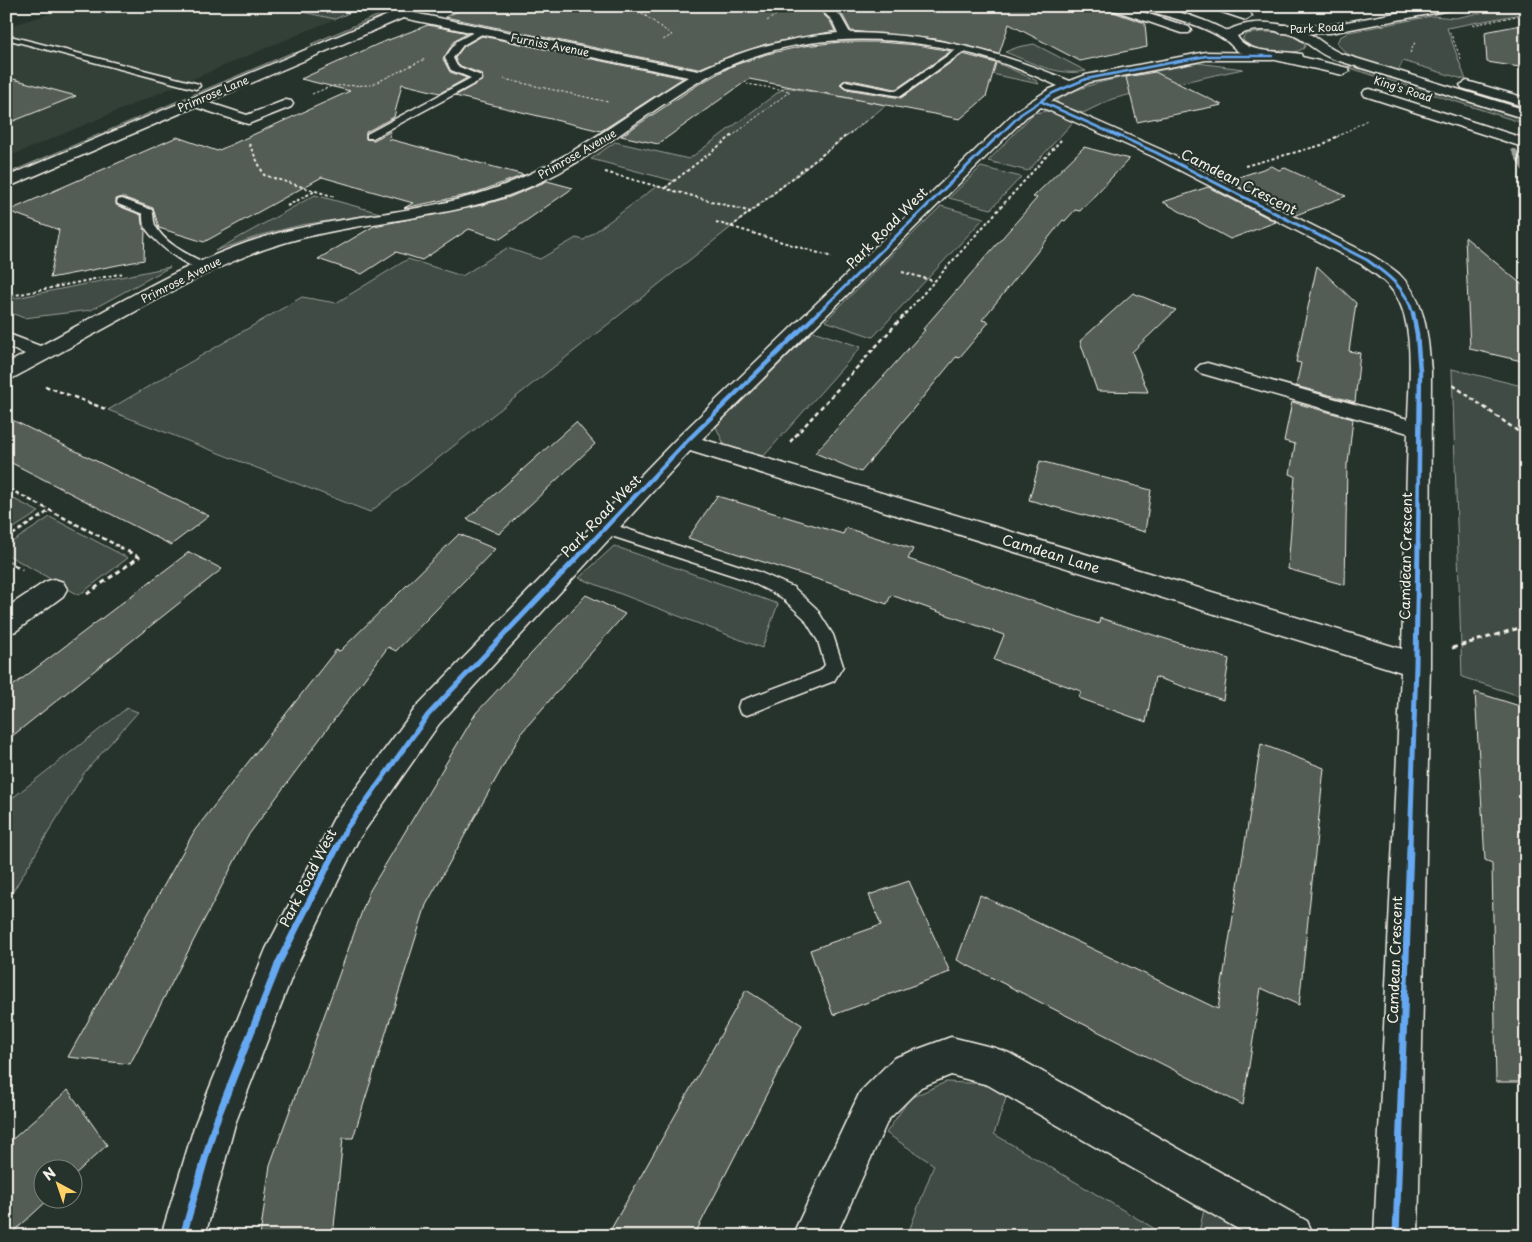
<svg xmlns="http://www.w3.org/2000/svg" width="1532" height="1242" viewBox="0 0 1532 1242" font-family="'Playpen Sans',sans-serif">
<rect width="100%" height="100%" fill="#26332d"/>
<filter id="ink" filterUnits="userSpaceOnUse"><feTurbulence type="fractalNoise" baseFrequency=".02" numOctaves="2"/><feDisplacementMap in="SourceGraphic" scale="10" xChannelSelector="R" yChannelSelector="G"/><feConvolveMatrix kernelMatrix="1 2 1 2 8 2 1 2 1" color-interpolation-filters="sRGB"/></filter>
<g filter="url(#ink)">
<!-- built -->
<path fill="#333f39" d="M75 6H275L335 19 6 158V27Z"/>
<!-- green -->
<g fill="#414b45" stroke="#9a9e96">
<path d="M275 6H365L335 19Z"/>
<path d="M400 6H409L317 46 311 44Z"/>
<path d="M1514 6H1526V13L1447 28 1466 80 1403 61 1398 71C1379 65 1346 61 1337 42L1340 37 1349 32 1432 16 1455 18Z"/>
<path d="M1261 32C1275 32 1295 33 1305 45L1304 48C1289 58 1256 53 1243 40V37L1247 34Z"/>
<path d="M1034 44 1086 71C1057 77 1031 62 1005 52L1018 47Z"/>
<path d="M291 53 295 54 6 177V174Z"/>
<path d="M962 56C987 56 1015 71 1037 81L1039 84 949 65Z"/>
<path d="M1198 63 1243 69 1174 84 1151 72Z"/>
<path d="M1352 66 1526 120V124L1347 67Z"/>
<path d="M1140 74 1164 86 1112 99 1083 113 1061 105 1056 101C1082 84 1111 80 1140 74Z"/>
<path d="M785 87 886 105 370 512 108 410 302 297 336 303 408 259 462 276 507 248 540 259 576 238 584 240 657 186 665 188 674 181 591 159 615 142 689 159Z"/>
<path d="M1047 111 1075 120 1028 171 988 161 1034 113Z"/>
<path d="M981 167 1021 177 991 209 949 198Z"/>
<path d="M315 195 380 213 301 225 265 234 215 251Z"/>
<path d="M941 206 984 218 873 337 825 321Z"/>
<path d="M170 267 91 310 24 318 6 311V300Z"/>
<path d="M813 331 861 347 763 457 725 446 716 427Z"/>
<path d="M1452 369 1526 387V698L1462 677Z"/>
<path d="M6 495 39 512 6 533Z"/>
<path d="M50 517 128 558 79 595 6 554V546Z"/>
<path d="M614 546 778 604 762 648 579 578Z"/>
<path d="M127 708 138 712 84 773 6 903V803Z"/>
<path d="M946 1082 989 1084 1007 1095 994 1134 1167 1236H907L934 1165 886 1133 910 1098Z"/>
<path d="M1205 1205 1230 1219 1239 1236H1198Z"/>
</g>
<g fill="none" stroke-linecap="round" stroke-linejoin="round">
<!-- stream -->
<path fill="#9fa39b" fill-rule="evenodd" d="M1512 149H1516L1526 164V172L1522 170 1511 150Z"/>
</g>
<!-- building -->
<g fill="#525c55" stroke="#f4f1e8">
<path d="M469 6H815L830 21 835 31 766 44 732 55 698 69 445 17Z"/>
<path d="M834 6H1104L1107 10 1145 23 1147 47 1080 61 1009 24 999 54 936 39 851 31 843 16Z"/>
<path d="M1526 24V68L1487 62 1485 32Z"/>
<path d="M428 25 468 33 455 40 443 59 450 72 467 78 440 93 402 84 394 117 366 132V139L374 140 391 131 389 139 524 175 472 194 404 208 413 203 322 177 204 242 159 228 153 208 122 197 116 199V205L141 215 142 224 145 230 144 260 50 278 59 230 8 211 177 137 217 151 350 91 301 79 378 44Z"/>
<path d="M482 36 683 78 601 131 455 96 483 80 482 74 458 65 455 58 464 46Z"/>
<path d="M841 42H879L917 45 951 51 896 89 846 79 840 84 846 89 901 98 963 54 996 63 986 97 960 119 749 79 658 144 621 136 699 84 732 66 767 54 804 46Z"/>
<path d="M1155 72 1222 105 1137 122 1126 77Z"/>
<path d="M6 77 76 96 6 124Z"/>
<path d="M1084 147 1129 159 1080 211 1075 210 1065 221 1063 220 982 320 989 322 959 358 956 357 861 472 815 453 925 330 923 329 1037 198 1033 197Z"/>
<path d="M1272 166 1279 170 1285 168 1346 196 1296 215 1227 181Z"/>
<path d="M547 181 573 188 500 239 469 229 422 260 396 252 362 274 318 259 374 226 482 205 510 197Z"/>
<path d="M1208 187 1276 222 1230 239 1163 202Z"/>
<path d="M1465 237 1526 288V362L1470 349Z"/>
<path d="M1317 266 1356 303 1349 351 1360 353 1355 402 1296 386 1301 363 1296 362Z"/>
<path d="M1133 293 1176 310 1132 352 1148 392 1097 391 1080 341Z"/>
<path d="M1292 402 1353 419 1348 463H1347L1345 585 1288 569 1295 476 1290 474 1295 444 1284 441Z"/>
<path d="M6 417 209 516 171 545 6 460Z"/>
<path d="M576 422 595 444 499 534 467 519Z"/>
<path d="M1040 461 1151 490 1145 532 1029 500Z"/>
<path d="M717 496 843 534 846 528 913 549 908 559 1099 624 1100 618 1229 659 1223 700 1155 677 1146 722 1079 698 1081 691 994 660 1004 635 891 595 887 604 850 592 851 590 688 538Z"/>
<path d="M459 534 495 549 396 651 388 647 247 837 130 1064 68 1057 195 830 336 650 340 651Z"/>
<path d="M189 552 222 569 6 741V691Z"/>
<path d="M586 595 625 614 522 732 426 905 353 1138H343L333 1236H260L270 1165 369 892 476 713Z"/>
<path d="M1475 692 1526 708V1082H1496L1492 863 1485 860Z"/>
<path d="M1261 744 1324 768 1299 1005 1261 988 1243 1105 957 960 980 895 1218 1009Z"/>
<path d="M909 881 950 972 833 1015 810 950 881 925 869 895Z"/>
<path d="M746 990 802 1025 694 1236H607Z"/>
<path d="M68 1090 107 1145 72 1177V1170H42V1200H48L9 1236H6V1145Z"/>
</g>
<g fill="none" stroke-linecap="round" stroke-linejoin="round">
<!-- lane casing -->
<g stroke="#f4f1e8" stroke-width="3">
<g id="lane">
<path d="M480 29 487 31 463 45 453 58 457 66 481 76V80L373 138H367V134L471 78 451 70 445 58 457 41Z"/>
<path d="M6 35 199 84 200 86 196 89 6 39Z"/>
<path d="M960 47 967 49 901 96 846 87 842 84 846 81 896 91Z"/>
<path d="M122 199 152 210C154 215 153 220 155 225 164 244 189 255 207 264L209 266 207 268C190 273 151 240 144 225 143 222 143 218 143 214L118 204 117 202 118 200Z"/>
<path d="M605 522 759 572 793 587 816 608 833 635 843 666 834 681 747 715 740 713 738 707 740 701 820 671 825 665 818 641 804 618 781 597 747 580 599 532 597 528 599 524Z"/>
</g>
</g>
<!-- street casing -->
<g stroke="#f4f1e8" stroke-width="3">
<g id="street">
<path d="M409 6H426L414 13 698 71C745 49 786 38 838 33L832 20 817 6 832 7 841 17 850 33C932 34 995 50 1070 81L1086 75 1206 52 1277 53 1278 56 1277 59 1272 60H1206L1090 82 1051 101 1162 150 1373 256C1382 262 1391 267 1399 274 1426 300 1428 336 1431 371L1430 665 1418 1236H1374L1401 672 690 451 439 724 358 840 294 971 235 1124 205 1236H161L195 1124 266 949 334 818 417 706 678 437 1016 111 1048 90 1058 86C1036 76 1013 66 990 59 896 31 784 29 698 82 635 120 580 170 509 195 437 220 360 221 287 242 234 257 187 283 138 310 97 333 55 355 13 378L6 379V364L25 354 6 346V333L40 346C117 305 193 256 278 233 351 214 429 213 499 187 569 161 625 115 688 77L403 18 207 102 247 115 286 100 291 101 293 104 291 107 248 124 195 107 6 188V177ZM1041 107 1152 156 1361 264C1372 272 1384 279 1393 291 1416 322 1409 382 1408 419L1207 363 1200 365 1196 369 1200 373 1408 433 1402 649 702 439 1026 117Z"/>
<path d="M1106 6H1124L1189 27 1191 30 1189 33H1181L1108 8Z"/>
<path d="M1174 6H1186L1179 11 1175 9Z"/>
<path d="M1208 6H1227L1250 13 1252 16 1246 20 1210 8Z"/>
<path d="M1434 6H1461L1455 9 1330 33H1280L1274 29 1280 25H1330Z"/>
<path d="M1467 81 1526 98V107L1462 88 1460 85Z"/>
<path d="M1370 89 1526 139V148L1365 96 1363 93 1365 90Z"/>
<path d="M54 579 63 582 67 589 63 596 16 631 6 634V608L45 582Z"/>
<path d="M951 1037 995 1048 1009 1053 1307 1221 1314 1236H1250L988 1085 951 1075 921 1087 888 1120 836 1236H792L860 1092 894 1058Z"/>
</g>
</g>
<!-- secondary casing -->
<g stroke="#f4f1e8" stroke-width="3">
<path id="secondary" d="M1138 6C1168 6 1201 18 1227 31 1250 18 1285 22 1308 33 1320 39 1327 48 1342 54L1526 110V119L1333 59C1320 54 1313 47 1302 40 1286 29 1253 26 1237 36 1246 55 1283 50 1301 54L1302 57 1348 68 1350 71 1343 75 1239 52C1233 48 1230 43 1225 40 1200 23 1167 17 1140 8Z"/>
</g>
<!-- path-far3 -->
<g stroke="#f4f1e8" stroke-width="1" stroke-dasharray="2.5 2" stroke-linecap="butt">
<path d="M648 6 639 11 672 35 663 40"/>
<path d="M767 21 789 6"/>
<path d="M1473 25 1526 14"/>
<path d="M1450 32 1462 61"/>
<path d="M1410 53 1416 40"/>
<path d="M504 79 608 102"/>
<path d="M312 94 332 86 371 85 425 59"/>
<path d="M731 137 790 91 747 84"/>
<path d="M846 137 873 115"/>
<path d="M1337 137 1367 120"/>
</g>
<!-- path-far2 -->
<g stroke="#f4f1e8" stroke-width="2" stroke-dasharray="3 2.5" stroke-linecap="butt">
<path d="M249 144 264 175 335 197"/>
<path d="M1245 166 1322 145 1339 135"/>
<path d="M605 172 751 212"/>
<path d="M665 188 733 135"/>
<path d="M287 206 315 191"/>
<path d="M716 222 832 257"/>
<path d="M731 227 847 135"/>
<path d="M902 272 934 281"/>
<path d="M6 297 124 273"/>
<path d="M905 314 1061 140"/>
</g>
<!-- path-far1 -->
<g stroke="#f4f1e8" stroke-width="2.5" stroke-dasharray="4.5 3" stroke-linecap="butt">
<path d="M1453 385 1526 437"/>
<path d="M45 386 108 410"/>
<path d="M790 442 906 313"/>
<path d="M9 489 118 546"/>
<path d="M6 539 49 511"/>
</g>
<!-- path -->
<g stroke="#f4f1e8" stroke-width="3" stroke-dasharray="5 4" stroke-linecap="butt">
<path d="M6 560 22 570"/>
<path d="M87 594 139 557 115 545"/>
<path d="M1452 648 1526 626"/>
</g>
<!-- lane -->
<use href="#lane" fill="#26332d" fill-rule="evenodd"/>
<!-- street -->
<use href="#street" fill="#26332d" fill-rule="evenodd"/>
<!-- secondary -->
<use href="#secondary" fill="#26332d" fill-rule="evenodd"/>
<!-- cycleway-far4 casing -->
<g stroke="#26332d" stroke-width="4">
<g id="cycleway-far4">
<path d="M1040 101 1120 137"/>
<path d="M998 137 1021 114 1053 93 1086 79 1206 56H1272"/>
</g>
</g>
<!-- cycleway-far3 casing -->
<g stroke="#26332d" stroke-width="5">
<g id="cycleway-far3">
<path d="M1117 135 1157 153 1367 260C1388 275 1406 288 1413 314"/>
<path d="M817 314 999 135"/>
</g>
</g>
<!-- cycleway-far2 casing -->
<g stroke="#26332d" stroke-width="7">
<g id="cycleway-far2">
<path d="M1413 313 1417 334 1420 371 1418 546"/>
<path d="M588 546 686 442 818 313"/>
</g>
</g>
<!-- cycleway-far1 casing -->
<g stroke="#26332d" stroke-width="8">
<g id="cycleway-far1">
<path d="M336 848 346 829 428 715 589 545"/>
<path d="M1410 848 1416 665 1418 545"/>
</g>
</g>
<!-- cycleway casing -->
<g stroke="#26332d" stroke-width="10">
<g id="cycleway">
<path d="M183 1236 215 1124 279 962 337 847"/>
<path d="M1396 1236 1410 847"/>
</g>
</g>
<!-- cycleway-far4 -->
<use href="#cycleway-far4" stroke="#66a8f1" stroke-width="2.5"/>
<!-- cycleway-far3 -->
<use href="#cycleway-far3" stroke="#66a8f1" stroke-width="3"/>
<!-- cycleway-far2 -->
<use href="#cycleway-far2" stroke="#66a8f1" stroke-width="4.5"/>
<!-- cycleway-far1 -->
<use href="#cycleway-far1" stroke="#66a8f1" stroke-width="5"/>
<!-- cycleway -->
<use href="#cycleway" stroke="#66a8f1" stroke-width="7"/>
</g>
</g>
<g text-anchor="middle" stroke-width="4.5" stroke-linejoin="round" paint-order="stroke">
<!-- far-street labels -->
<g font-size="11" fill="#f4f1e8" stroke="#26332d">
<text transform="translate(1317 28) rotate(-3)" y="4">Park Road</text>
<text transform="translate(550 45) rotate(11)" y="4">Furniss Avenue</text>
<text transform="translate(1403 89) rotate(18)" y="4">King's Road</text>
<text transform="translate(213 94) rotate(-23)" y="4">Primrose Lane</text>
<text transform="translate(577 154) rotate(-30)" y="4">Primrose Avenue</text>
<text transform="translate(181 280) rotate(-27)" y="4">Primrose Avenue</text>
</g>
<!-- street labels -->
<g font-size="14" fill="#f4f1e8" stroke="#26332d">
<text transform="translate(1239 182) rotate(27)" y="5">Camdean Crescent</text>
<text transform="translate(887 228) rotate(-45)" y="5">Park Road West</text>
<text transform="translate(601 516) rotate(-46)" y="5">Park Road West</text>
<text transform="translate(1051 554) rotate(17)" y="5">Camdean Lane</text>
<text transform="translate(1406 556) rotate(-89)" y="5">Camdean Crescent</text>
<text transform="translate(308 878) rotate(-63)" y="5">Park Road West</text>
<text transform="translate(1395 960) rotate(-88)" y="5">Camdean Crescent</text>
</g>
</g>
<!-- margin -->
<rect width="1532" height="1242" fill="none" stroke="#26332d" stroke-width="25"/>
<rect x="12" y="12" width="1507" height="1217" fill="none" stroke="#f4f1e8" stroke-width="2" filter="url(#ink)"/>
<!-- north arrow -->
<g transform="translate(58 1184) rotate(320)"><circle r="24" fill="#26332d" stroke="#787f78"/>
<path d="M0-4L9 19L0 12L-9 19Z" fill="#ffd166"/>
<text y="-8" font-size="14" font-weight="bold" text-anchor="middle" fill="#f4f1e8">N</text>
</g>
</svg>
